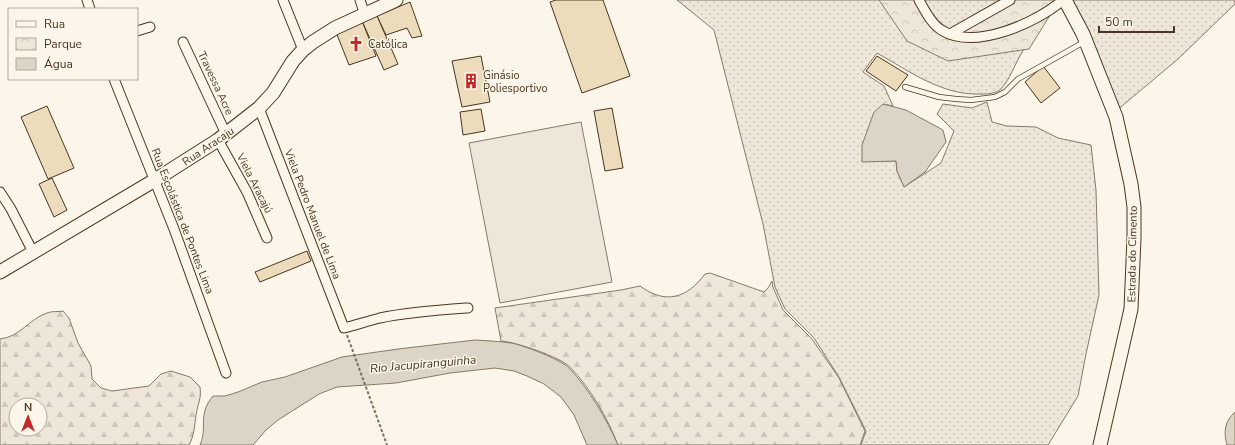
<svg xmlns="http://www.w3.org/2000/svg" width="1235" height="445" viewBox="0 0 1235 445" font-family="'Nunito Sans',sans-serif">
<defs>
<pattern id="grass-dots" width="8" height="8" patternUnits="userSpaceOnUse"><rect width="8" height="8" fill="#ede6d9"/><path d="M2 2h.1M6 6h.1" fill="none" stroke="#cdc6ba" stroke-width="1.8" stroke-linecap="round"/></pattern>
<pattern id="forest-firs" width="22" height="20" patternUnits="userSpaceOnUse"><rect width="22" height="20" fill="#ede6d9"/><path d="M5 1l3.5 6h-7zM16 11l3.5 6h-7z" fill="#cdc6ba"/></pattern>
<pattern id="park-crowns" width="20" height="18" patternUnits="userSpaceOnUse"><rect width="20" height="18" fill="#ede6d9"/><path d="M2 6a3 3 0 1 1 6 0M12 15a3 3 0 1 1 6 0" fill="none" stroke="#cdc6ba"/></pattern>
</defs>
<rect width="100%" height="100%" fill="#fbf6e9"/>
<!-- grass -->
<g fill="url(#grass-dots)" stroke="#887966">
<path d="M677 0H914L934 32 1029 42C1026 46 1023 50 1021 54 1014 66 1010 79 1001 89 995 94 988 94 981 94 943 96 909 71 877 53L863 72 884 86 893 106 883 104 862 161H896L897 171 904 187 941 163 954 131 937 114 943 104 972 108 987 102 992 122 1007 126 1036 127 1058 138 1091 145 1096 190 1099 295 1086 354 1078 396 1048 445H861L866 431 839 377 814 338 785 309 775 287 763 224 714 30Z"/>
<path d="M922 0H1005L949 32 942 28Z"/>
<path d="M1068 0H1235V4L1178 59 1116 111Z"/>
</g>
<!-- forest -->
<g fill="url(#forest-firs)" stroke="#887966" fill-rule="evenodd">
<path d="M710 273 764 292 768 288 772 281 773 287 783 310 812 339 839 378 865 431 860 445H618C607 417 591 389 570 367 560 357 516 342 501 341L495 308 621 290 640 286C666 305 687 298 705 274Z"/>
<path d="M63 311 69 318 78 343 91 366 92 379 101 388 112 391 149 386 161 374 171 371 190 377 200 387C201 396 200 398 198 406 194 419 196 433 189 445H0V339C20 337 29 319 47 313 51 311 58 312 63 311ZM16 405H40V429H16Z"/>
</g>
<!-- park -->
<g fill="url(#park-crowns)" stroke="#887966">
<path d="M879 0H917L929 20 966 41 1052 12 1029 49 948 61 907 41Z"/>
<path d="M1015 0H1058L1041 13 984 34 959 32Z"/>
</g>
<!-- pitch -->
<path fill="#ede6d9" stroke="#887966" d="M581 122 612 282 500 303 469 143Z"/>
<!-- water -->
<g fill="#dcd4c6" stroke="#887966">
<path d="M883 104 906 110 943 130 946 142 925 172 904 187 897 171 896 161 862 162V145L874 112Z"/>
<path d="M475 340C487 341 499 341 511 343 523 345 562 360 569 368 589 389 606 418 618 445H587L574 415 561 397 544 384 527 376 514 371 495 368 450 373 396 383 337 387 319 394 278 420 266 430 253 445H200C208 427 197 415 213 396H225L238 392 262 382 285 377 342 357 398 349Z"/>
<path d="M1235 412V445H1227C1223 432 1225 421 1235 412Z"/>
</g>
<!-- building -->
<g fill="#ecdcbc" stroke="#4a3520">
<path d="M556 0H603L630 76 582 93 550 2Z"/>
<path d="M410 2 422 36 412 38 407 28 386 35 377 16Z"/>
<path d="M377 16 398 64 384 70 362 21Z"/>
<path d="M362 21 376 56 349 65 336 32Z"/>
<path d="M481 56 490 102 462 107 452 61Z"/>
<path d="M877 56 908 75 896 91 866 71Z"/>
<path d="M1043 66 1060 88 1041 103 1025 82Z"/>
<path d="M47 106 74 168 48 179 21 117Z"/>
<path d="M612 108 623 168 605 171 594 111Z"/>
<path d="M481 109 485 131 463 135 460 112Z"/>
<path d="M52 178 67 210 54 217 39 184Z"/>
<path d="M307 251 311 261 260 282 255 272Z"/>
</g>
<g fill="none" stroke-linecap="round" stroke-linejoin="round">
<!-- lane casing -->
<g stroke="#4a3520" stroke-width="6">
<path id="lane" d="M905 87 939 97 956 99 971 100 995 97 1005 92 1018 79 1084 42"/>
</g>
<!-- street casing -->
<g stroke="#4a3520" stroke-width="11">
<g id="street">
<path d="M87 0 90 9"/>
<path d="M283 0 303 50"/>
<path d="M360 0 365 15"/>
<path d="M919 0C925 11 932 25 943 31 976 50 1036 23 1063 0"/>
<path d="M137 31 150 27"/>
<path d="M950 34 1010 0"/>
<path d="M183 42 226 134"/>
<path d="M114 79 174 229 226 373"/>
<path d="M259 108 344 328C356 325 368 321 380 318 409 312 439 310 468 308"/>
<path d="M218 140 247 192 267 238"/>
<path d="M0 192 11 209 33 252"/>
</g>
</g>
<!-- secondary casing -->
<g stroke="#4a3520" stroke-width="15">
<g id="secondary">
<path d="M1065 0 1083 34 1116 117 1131 184 1134 207V238L1131 309 1100 445"/>
<path d="M0 272 155 180 218 140 259 108 273 93 293 61 303 50 313 42 335 28 396 0"/>
</g>
</g>
<!-- path -->
<path stroke="#7f6f5c" stroke-width="2" stroke-dasharray="3 2" stroke-linecap="butt" d="M347 335 387 445"/>
<!-- lane -->
<use href="#lane" stroke="#fbf6e9" stroke-width="4.5"/>
<!-- street -->
<use href="#street" stroke="#fbf6e9" stroke-width="9"/>
<!-- secondary -->
<use href="#secondary" stroke="#fbf6e9" stroke-width="13"/>
</g>
<!-- icons -->
<defs>
<g id="church-bare" transform="scale(1.2)"><path d="M-1.2-6h2.4v3.5h3.3v2.4h-3.3V6h-2.4V-.1h-3.3v-2.4h3.3Z" fill="#c62828" stroke="#fbf6e9" stroke-width="2.5" paint-order="stroke"/></g>
<g id="building-bare" transform="scale(1.2)"><path d="M-4-6H4V6H1V3H-1V6H-4ZM-2.5-4.3h1.7v1.8h-1.7ZM.8-4.3h1.7v1.8H.8ZM-2.5-1h1.7V.8h-1.7ZM.8-1h1.7V.8H.8Z" fill="#c62828" stroke="#fbf6e9" stroke-width="2.5" paint-order="stroke"/></g>
</defs>
<g fill-rule="evenodd">
<use href="#church-bare" x="356" y="44"/>
<use href="#building-bare" x="471" y="81"/>
</g>
<g text-anchor="middle" stroke-width="3" stroke-linejoin="round" paint-order="stroke">
<!-- poi labels -->
<g font-size="11" fill="#4a3520" stroke="#fbf6e9" text-anchor="start">
<text x="368" y="48">Católica</text>
<text x="483" y="79">Ginásio<tspan x="483" dy="13">Poliesportivo</tspan></text>
</g>
<!-- street labels -->
<g font-size="11" fill="#4a3520" stroke="#fbf6e9">
<text transform="translate(216 83) rotate(65)" y="4">Travessa Acre</text>
<text transform="translate(208 146) rotate(-34)" y="4">Rua Aracaju</text>
<text transform="translate(255 183) rotate(63)" y="4">Viela Aracajú</text>
<text transform="translate(313 214) rotate(69)" y="4">Viela Pedro Manuel de Lima</text>
<text transform="translate(183 221) rotate(69)" y="4">Rua Escolástica de Pontes Lima</text>
<text transform="translate(1132 254) rotate(-89)" y="4">Estrada do Cimento</text>
</g>
<!-- water labels -->
<g font-size="12" font-style="italic" fill="#4a3520" stroke="#fbf6e9">
<text transform="translate(423 364) rotate(-5)" y="4">Rio Jacupiranguinha</text>
</g>
</g>
<!-- legend -->
<rect x="8" y="8" width="130" height="72" fill="#fbf6e9" stroke="#b4a999"/>
<rect x="16" y="21" width="20" height="6" fill="#fbf6e9" stroke="#b4a999"/>
<text x="44" y="28" font-size="12" fill="#4a3520">Rua</text>
<rect x="16" y="38" width="20" height="12" fill="url(#park-crowns)" stroke="#b4a999"/>
<text x="44" y="48" font-size="12" fill="#4a3520">Parque</text>
<rect x="16" y="58" width="20" height="12" fill="#dcd4c6" stroke="#b4a999"/>
<text x="44" y="68" font-size="12" fill="#4a3520">Água</text>
<!-- north arrow -->
<g transform="translate(28 417)"><circle r="19" fill="#fbf6e9" stroke="#b4a999"/>
<path d="M0-3L7 15L0 10L-7 15Z" fill="#c62828"/>
<text y="-6" font-size="11" font-weight="bold" text-anchor="middle" fill="#4a3520">N</text>
</g>
<!-- scale -->
<path d="M1099 26v6h75v-6" fill="none" stroke="#4a3520" stroke-width="2"/>
<text x="1105" y="26" font-size="12" fill="#4a3520" stroke="#fbf6e9" stroke-width="3" paint-order="stroke">50 m</text>
</svg>
